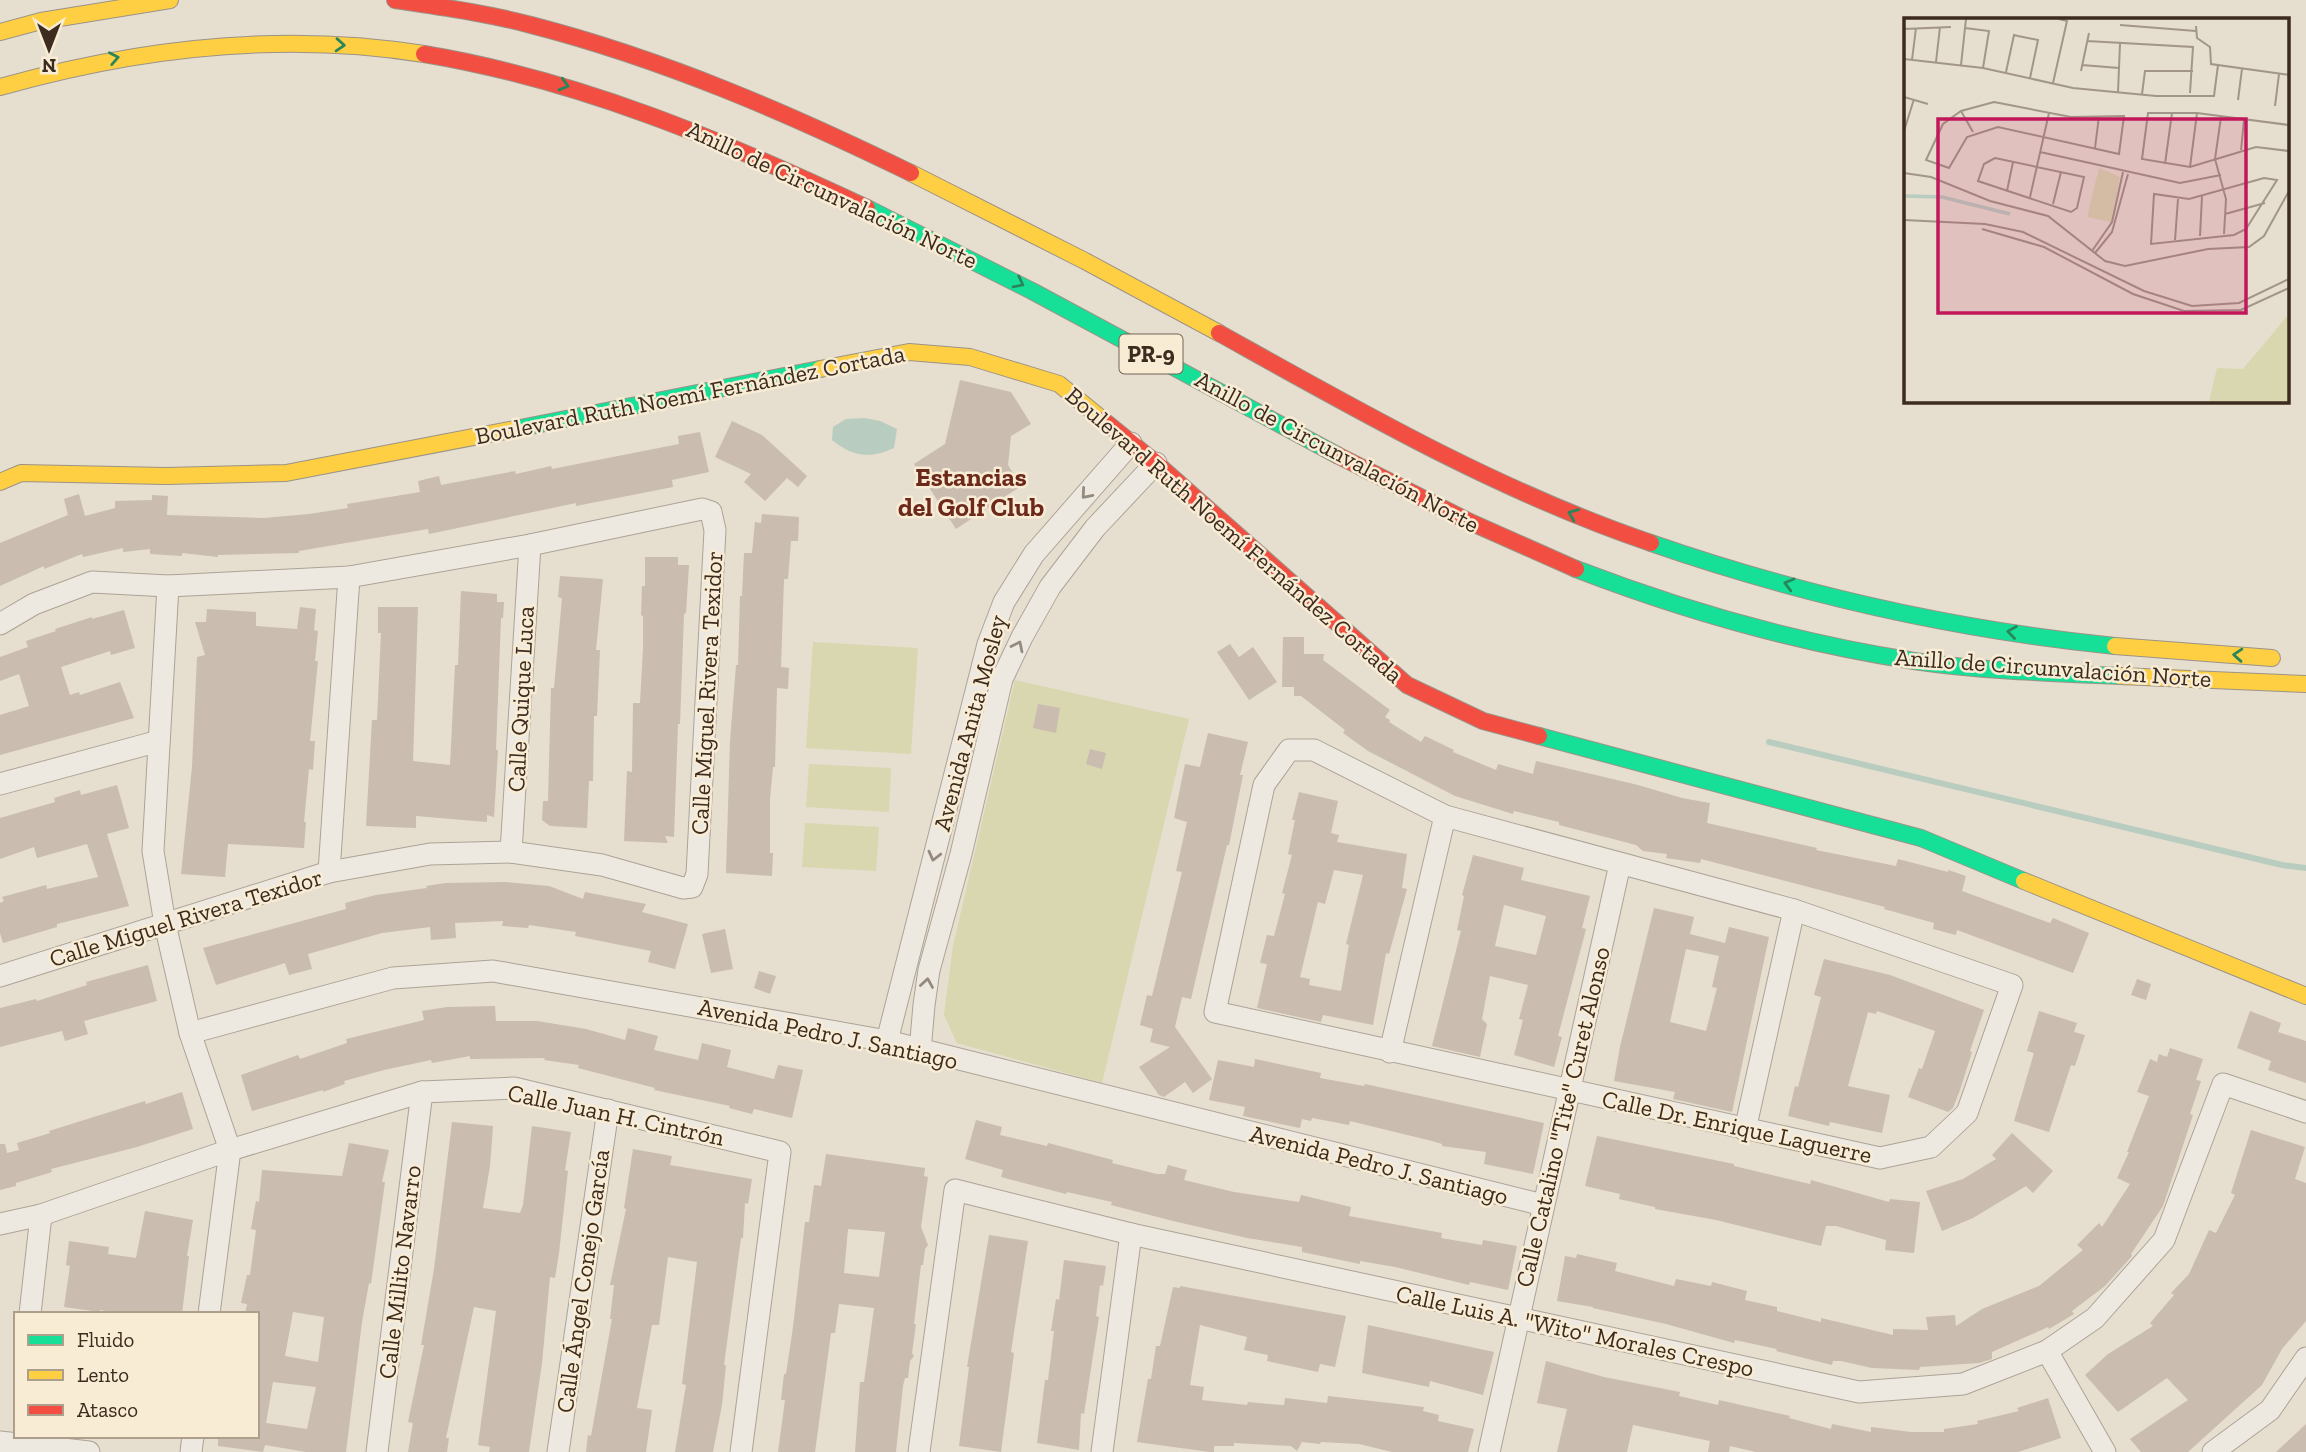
<svg xmlns="http://www.w3.org/2000/svg" width="2306" height="1452" viewBox="0 0 2306 1452" font-family="'Zilla Slab',serif">
<rect width="100%" height="100%" fill="#e6dece"/>
<!-- green -->
<g fill="#d8d7b0">
<path d="M813 642 918 648 911 754 806 748Z"/>
<path d="M1015 680 1189 719 1102 1083 957 1043 944 1015 953 946Z"/>
<path d="M809 764 891 768 889 812 806 807Z"/>
<path d="M805 823 879 827 876 871 802 867Z"/>
</g>
<!-- water -->
<path fill="#b9ccc0" d="M865 418 880 421 897 429 894 448C870 459 853 457 832 440L833 427 846 419Z"/>
<g fill="none" stroke-linecap="round" stroke-linejoin="round">
<!-- stream -->
<path stroke="#b9ccc0" stroke-width="6" d="M1769 742 2282 865 2306 868"/>
</g>
<!-- building -->
<g fill="#cabcaf" fill-rule="evenodd">
<path d="M960 380 1011 392 1031 424 1011 436 1008 465 1021 486 956 529 914 464 945 444Z"/>
<path d="M732 421 762 435 807 476 798 487 787 478 765 501 744 482 751 474 715 457Z"/>
<path d="M700 432 709 472 672 480 673 487 576 506V503L429 534 428 529 299 551V553L218 555V557L182 553V556L150 554V549L123 552V548L83 557 82 554 44 569V566L0 586V543L68 515 64 499 79 494 85 516 115 508V501L152 500V495L168 496 167 515 264 518 309 514 348 508 347 504 420 492 418 481 439 476 441 485 515 471 516 474 551 466 552 469 679 444 678 436Z"/>
<path d="M762 514 799 517 798 541H791L788 579H784L781 667 789 668 788 689 777 688 775 767H773L770 799V853H773L772 876 726 873 730 741 736 665H738L740 596H742L744 553H752L755 522 761 523Z"/>
<path d="M645 557H678V565H689L686 613 684 614 680 724H678L674 837 665 836 668 843 624 841 627 771 632 772 633 703H640L643 648V616L641 615 642 586H645Z"/>
<path d="M560 576 603 579 596 650H600L597 716H594L593 781H589L587 828 550 826 542 820 543 801H548L551 688H554L562 598 558 597Z"/>
<path d="M461 591 497 594V602H504L503 618H501L496 750H498L494 817 487 815V822L416 816V828L366 826 372 720H377L381 633H378V607H418L413 761 450 765 455 665H458Z"/>
<path d="M300 607 316 609 314 630 318 631 315 661H318L310 741H315L313 770 309 769 304 822H306L304 848 228 844 225 877 181 874 192 767 197 657 205 655 195 622H206L207 609 256 612V626L297 629Z"/>
<path d="M124 610 135 648 111 655 110 651 61 667 70 695 79 692 80 695 120 682 134 718 0 755V715L29 706 19 674 0 681V657L28 647 26 641 56 631 55 629 92 617V619Z"/>
<path d="M1283 637H1304V654H1324L1323 660 1390 710 1385 717 1390 720 1389 722 1421 742 1425 736 1454 750 1453 752 1496 770 1498 764 1533 774 1536 761 1638 785 1682 798 1710 803 1707 823 1817 848 1816 850 1896 866 1898 859 1948 872V870L1966 876 1962 891 2050 923 2053 918 2089 933 2073 973 1957 930 1956 935 1933 929 1934 923 1884 909 1885 907 1701 859 1700 863 1666 858 1667 854 1643 851 1636 845 1559 825V822L1514 811 1513 814 1455 796 1368 751 1343 733 1345 730 1301 696H1294V687H1282Z"/>
<path d="M1230 644 1239 657 1253 647 1277 682 1249 700 1217 652Z"/>
<path d="M1038 704 1060 708 1056 733 1033 728Z"/>
<path d="M1208 733 1248 742 1240 775H1243L1229 845H1227L1191 999 1182 997 1175 1027 1212 1079 1193 1093 1185 1082 1164 1097 1159 1095 1139 1067 1170 1047 1150 1042 1153 1029 1140 1025 1147 995 1152 996 1182 872 1176 871 1187 822 1174 818 1185 764 1200 767Z"/>
<path d="M1090 749 1106 753 1102 769 1086 764Z"/>
<path d="M117 785 129 828 107 834 129 906 57 924V927L3 943 0 933V903L4 901 2 897 46 885 47 889 98 877 87 844 37 858 34 847 0 859V818L55 802 54 798 80 790 81 795Z"/>
<path d="M1299 792 1338 801 1331 833 1339 835 1337 842 1407 854 1402 888 1407 889 1389 954 1386 953 1373 1025 1323 1015 1321 1022 1257 1008 1267 964 1260 963 1267 935 1274 936 1285 894 1282 893 1292 855 1288 854 1295 820H1292ZM1334 870 1363 875 1346 944 1349 945 1341 991 1309 985 1310 979 1300 977 1318 902 1325 904Z"/>
<path d="M1473 855 1524 868 1521 880 1590 896 1582 928 1586 929 1558 1036 1562 1037 1554 1067 1514 1055 1523 1020 1519 1019 1528 985 1490 976 1482 1019 1487 1024 1480 1057 1432 1046 1461 931 1457 930 1464 896 1462 895ZM1504 905 1546 916 1536 955 1495 946Z"/>
<path d="M504 882 549 886 583 899 585 892 646 904 642 912 688 924 675 969 648 962 651 951 575 936 576 932 529 925 528 928 502 926 503 921 455 923 456 938 431 940 430 927 382 933 308 954 312 969 289 975 285 963 216 985 203 948 346 909 345 903 376 895 427 888 426 886 445 883Z"/>
<path d="M1654 908 1694 917 1690 934 1725 943 1729 927 1769 937 1732 1112 1673 1099 1675 1092 1614 1081 1620 1047ZM1686 949 1719 956 1712 987 1717 988 1706 1031 1670 1022Z"/>
<path d="M725 929 733 969 711 973 702 934Z"/>
<path d="M1824 959 1890 975 1984 1010 1970 1051 1972 1052 1960 1090 1953 1108 1948 1112 1908 1097 1919 1068 1922 1069 1935 1031 1877 1011 1876 1014 1868 1012 1848 1086 1890 1095 1882 1133 1830 1122 1829 1126 1788 1116 1795 1086 1798 1087 1821 997 1814 995Z"/>
<path d="M148 965 157 1001 84 1021 88 1034 65 1041 62 1031 0 1047V1008L36 999 37 1001 87 985 86 982Z"/>
<path d="M759 971 776 976 770 994 754 988Z"/>
<path d="M2137 979 2151 984 2146 1000 2131 995Z"/>
<path d="M495 1006 496 1021H537L586 1029 625 1040 628 1028 658 1036 654 1050 698 1060 702 1043 731 1050 727 1067 774 1079 778 1065 803 1070 792 1118 754 1109 752 1114 729 1108 730 1106 654 1090 655 1088 578 1068 579 1065 544 1060 545 1058 470 1059V1056L432 1063 431 1060 384 1070 344 1081 345 1084 323 1092V1090L252 1111 241 1075 298 1055 300 1059 347 1043 346 1039 424 1020 422 1011 447 1007Z"/>
<path d="M2039 1011 2077 1023 2074 1032 2085 1035 2075 1066 2071 1065 2049 1132 2014 1121 2034 1053 2027 1051Z"/>
<path d="M2250 1011 2281 1023 2278 1032 2306 1041V1083L2268 1070 2271 1061 2237 1048Z"/>
<path d="M2170 1048 2203 1059 2196 1080 2201 1081 2190 1114 2193 1115 2163 1206 2131 1254 2132 1256 2105 1286 2072 1311 2074 1314 2049 1329 2048 1327 1992 1352V1359L1979 1363 1920 1367 1919 1370 1872 1368 1841 1361H1833L1832 1365 1776 1351 1777 1349 1735 1340 1734 1343 1666 1324 1593 1308V1307L1557 1301 1565 1256 1576 1258 1577 1254 1617 1263 1615 1271 1674 1286 1676 1279 1711 1286 1712 1282 1747 1291 1745 1300 1777 1307V1311L1821 1322V1318L1893 1335V1329L1928 1330 1926 1317 1955 1315 1956 1326 1982 1309 2039 1286 2083 1250 2077 1245 2099 1223 2102 1227 2130 1184 2117 1178 2129 1152H2127L2149 1096 2137 1092 2150 1059 2157 1062 2159 1054 2167 1057Z"/>
<path d="M1255 1059 1321 1073 1320 1078 1364 1086 1365 1084 1544 1123 1533 1174 1484 1164 1486 1152 1442 1146V1144L1432 1141 1350 1121 1349 1125 1312 1118 1311 1121 1302 1119 1300 1128 1243 1116 1245 1107 1209 1100 1218 1060 1254 1067Z"/>
<path d="M182 1092 193 1129 137 1147 51 1169 52 1172 16 1183V1186L0 1190V1144H5L7 1153 19 1150 17 1143 50 1133 49 1131 145 1101 146 1104Z"/>
<path d="M976 1120 1002 1127 1000 1135 1047 1146 1048 1143 1113 1160 1112 1163 1157 1174H1165L1168 1165 1187 1170 1184 1180 1234 1192 1299 1202 1301 1195 1351 1207 1349 1216 1442 1233 1441 1238 1482 1245 1483 1240 1517 1246 1508 1290 1470 1282 1469 1285 1395 1267 1360 1261V1264L1302 1252V1247L1247 1238 1173 1221 1111 1205 1112 1202 1067 1192 1066 1194 1001 1177 1003 1170 965 1159Z"/>
<path d="M452 1122 493 1126 490 1166 483 1208 520 1213 523 1205 532 1126 571 1132 565 1170 568 1171 559 1253 555 1278 550 1277 542 1363 529 1452H489L490 1447 478 1445 496 1311 474 1307 446 1438H449L447 1452H408L413 1423 408 1422 424 1345H421L434 1269Z"/>
<path d="M2251 1130 2305 1147 2295 1179 2306 1183V1321L2282 1349 2262 1385 2188 1452H2141L2130 1439 2188 1400 2167 1378 2118 1412 2085 1375 2108 1354 2153 1326 2150 1323 2174 1295 2171 1293 2189 1274 2209 1230 2216 1233 2235 1195 2231 1193Z"/>
<path d="M2012 1133 2053 1171 2033 1193 2026 1186 1973 1218 1942 1231 1926 1191 1963 1179 1996 1159 1992 1155Z"/>
<path d="M1597 1136 1734 1164V1166L1810 1184 1811 1180 1889 1202 1890 1199 1920 1202 1914 1253 1885 1250 1886 1240 1836 1226H1826L1821 1246 1716 1220 1655 1209V1207L1619 1199 1620 1194 1585 1186Z"/>
<path d="M349 1143 389 1150 382 1182H385L371 1284 369 1283 362 1322 346 1452H306L265 1445 263 1452 218 1446V1436H257V1314H245L247 1304 241 1303 247 1275H250L256 1230 251 1229 256 1201 259 1202 262 1170 342 1176ZM293 1312 324 1317 318 1362 285 1356ZM273 1382 316 1387 307 1429 266 1423Z"/>
<path d="M633 1149 672 1156 670 1165 752 1179 748 1204 745 1203 743 1238H741L724 1365H726L722 1405 713 1452H675L686 1385 682 1384 697 1262 668 1257 659 1325H652L637 1408 652 1410 646 1452H586L588 1435 591 1436 612 1319H610L614 1285H610L626 1209 624 1208Z"/>
<path d="M826 1154 925 1168 924 1176 928 1177 921 1227 928 1245 925 1249 923 1265H921L914 1324H916L912 1353 914 1356 910 1361 908 1378H905L903 1386 896 1452H855L860 1382H864L874 1308 839 1304 835 1333H831L815 1452H778L785 1400H781L784 1374H786L793 1327 805 1222H809L814 1185 821 1186ZM848 1229 885 1232 879 1277 844 1273Z"/>
<path d="M145 1211 193 1220 187 1256H189L182 1314H126L100 1310V1312L64 1307 70 1266 66 1265 69 1241 109 1247 108 1254 136 1258Z"/>
<path d="M989 1235 1028 1241 1011 1352 1014 1353 1001 1452 959 1446 969 1367H967Z"/>
<path d="M1064 1260 1106 1266 1103 1286 1100 1285 1096 1316 1099 1317 1084 1414 1081 1413 1079 1450 1037 1443 1045 1380H1048L1054 1331H1051L1056 1299 1059 1300Z"/>
<path d="M1180 1286 1346 1316 1335 1367 1320 1364 1318 1372 1267 1361 1268 1355 1244 1350 1247 1337 1200 1325 1190 1385 1204 1387 1202 1400 1247 1405 1248 1402 1281 1405H1284L1285 1398 1327 1403 1328 1396 1424 1407 1423 1411 1439 1415 1438 1421 1474 1429 1468 1452H1392L1359 1444 1321 1442 1320 1444 1302 1442 1297 1451 1291 1446 1234 1443V1446H1214V1452H1210L1137 1442 1148 1379H1151L1156 1346H1160L1173 1287 1180 1288Z"/>
<path d="M1368 1325 1494 1352 1483 1395 1430 1381 1429 1387 1362 1373Z"/>
<path d="M1546 1361 1604 1377 1680 1392 1679 1396 1718 1405 1719 1400 1790 1416 1789 1418 1831 1429 1832 1424 1871 1432V1427L1911 1432H1944V1429L1978 1424 1977 1421 2019 1411 2017 1408 2048 1398 2061 1438 2018 1452H1756L1730 1446 1729 1452H1708L1710 1441 1633 1425 1627 1452H1557L1567 1409 1537 1403Z"/>
<path d="M2306 1424V1452H2276Z"/>
</g>
<g fill="none" stroke-linecap="round" stroke-linejoin="round">
<!-- street casing -->
<g stroke="#aca397" stroke-width="23">
<g id="street">
<path d="M168 586 153 851 165 924 190 1033 230 1150 209 1314"/>
<path d="M0 624 34 604 92 582 168 586 349 577 530 545 702 509 711 512 715 530 697 874 692 887 683 888 602 865 511 852 430 854 329 872 0 976"/>
<path d="M1289 750H1314L1445 816 1794 910 2012 985 1967 1113 1931 1147 1880 1158 1215 1012 1264 785Z"/>
<path d="M0 784 159 741"/>
<path d="M511 852 530 545"/>
<path d="M329 872 349 577"/>
<path d="M190 1033 393 978 493 971 887 1041 1543 1205"/>
<path d="M887 1041 988 644 1004 602 1034 554 1131 443"/>
<path d="M920 1051 924 1005 929 970 961 854 1002 679 1022 637 1050 587 1095 528 1156 463"/>
<path d="M1390 1052 1445 816"/>
<path d="M1745 1130 1794 910"/>
<path d="M0 1224 41 1215 230 1150 422 1092 514 1088 780 1152 741 1452"/>
<path d="M30 1314 41 1215"/>
<path d="M2047 1351 2105 1452"/>
<path d="M0 1442 89 1452"/>
<path d="M191 1452 193 1436"/>
<path d="M377 1452 422 1092"/>
<path d="M558 1452 608 1110"/>
<path d="M919 1452 955 1190 1131 1234 1859 1392 1963 1384 2047 1351 2095 1318 2164 1240 2223 1084 2306 1112"/>
<path d="M1102 1452 1131 1234"/>
<path d="M1489 1452 1620 864"/>
<path d="M2213 1452 2270 1410 2306 1358"/>
</g>
</g>
<!-- fast casing -->
<g stroke="#9b9387" stroke-width="18">
<g id="fast">
<path d="M867 208 1032 291 1337 455"/>
<path d="M515 429 820 369"/>
<path d="M1651 543C1801 595 1957 630 2115 646"/>
<path d="M1576 569C1685 611 1798 643 1914 661 1981 671 2052 673 2120 676"/>
<path d="M1539 736 1921 838 2024 881"/>
</g>
</g>
<!-- slow casing -->
<g stroke="#9b9387" stroke-width="18">
<g id="slow">
<path d="M0 32 41 21 170 0"/>
<path d="M0 87C138 48 281 31 424 54"/>
<path d="M911 173 1085 261 1219 333"/>
<path d="M820 369 909 352 970 357 1059 384 1103 420"/>
<path d="M0 482 21 473 166 476 286 473 515 429"/>
<path d="M2115 646 2272 658"/>
<path d="M2120 676 2306 684"/>
<path d="M2024 881 2306 996"/>
</g>
</g>
<!-- jam casing -->
<g stroke="#9b9387" stroke-width="18">
<g id="jam">
<path d="M395 0C441 7 486 13 531 25 663 59 788 113 911 173"/>
<path d="M424 54C580 80 724 141 867 208"/>
<path d="M1219 333C1359 411 1498 491 1651 543"/>
<path d="M1103 420 1156 463 1407 685 1483 721 1539 736"/>
<path d="M1337 455 1470 522 1576 569"/>
</g>
</g>
<!-- street -->
<use href="#street" stroke="#eee9e0" stroke-width="21"/>
<!-- fast -->
<use href="#fast" stroke="#16e098" stroke-width="16"/>
<!-- slow -->
<use href="#slow" stroke="#ffcf43" stroke-width="16"/>
<!-- jam -->
<use href="#jam" stroke="#f24e42" stroke-width="16"/>
</g>
<!-- one-way arrows -->
<defs><path id="oneway-chevron" d="M-2-3.5L2.5 0L-2 3.5" fill="none" stroke-width="1.6" stroke-linecap="round" stroke-linejoin="round" transform="scale(1.75)"/></defs>
<g stroke="#29865b">
<use href="#oneway-chevron" transform="translate(340 45) rotate(4)"/>
<use href="#oneway-chevron" transform="translate(114 58) rotate(-11)"/>
<use href="#oneway-chevron" transform="translate(564 85) rotate(16)"/>
<use href="#oneway-chevron" transform="translate(1019 283) rotate(27)"/>
<use href="#oneway-chevron" transform="translate(1573 514) rotate(-158)"/>
<use href="#oneway-chevron" transform="translate(1789 584) rotate(-165)"/>
<use href="#oneway-chevron" transform="translate(2012 632) rotate(-172)"/>
<use href="#oneway-chevron" transform="translate(2238 655) rotate(-176)"/>
</g>
<g stroke="#958a7f">
<use href="#oneway-chevron" transform="translate(1086 494) rotate(131)"/>
<use href="#oneway-chevron" transform="translate(1018 646) rotate(-64)"/>
<use href="#oneway-chevron" transform="translate(934 856) rotate(104)"/>
<use href="#oneway-chevron" transform="translate(927 983) rotate(-81)"/>
</g>
<g text-anchor="middle" stroke-width="5" stroke-linejoin="round" paint-order="stroke">
<!-- shield labels -->
<rect fill="#f8ecd4" stroke="#746555" stroke-width="2" x="1119.5" y="334.5" width="63" height="39" rx="5"/>
<g font-size="23" font-weight="bold" fill="#3c2b1e">
<text x="1151" y="362">PR-9</text>
</g>
<!-- street labels -->
<g font-size="24" fill="#3c2b1e" stroke="#f8ecd4">
<text transform="translate(832 195) rotate(25)" y="8">Anillo de Circunvalación Norte</text>
<text transform="translate(690 395) rotate(-11)" y="8">Boulevard Ruth Noemí Fernández Cortada</text>
<text transform="translate(1337 452) rotate(28)" y="8">Anillo de Circunvalación Norte</text>
<text transform="translate(1234 535) rotate(41)" y="8">Boulevard Ruth Noemí Fernández Cortada</text>
<text transform="translate(2053 668) rotate(4)" y="8">Anillo de Circunvalación Norte</text>
<text transform="translate(707 693) rotate(-87)" y="8">Calle Miguel Rivera Texidor</text>
<text transform="translate(521 699) rotate(-87)" y="8">Calle Quique Luca</text>
<text transform="translate(970 723) rotate(-75)" y="8">Avenida Anita Mosley</text>
<text transform="translate(186 918) rotate(-17)" y="8">Calle Miguel Rivera Texidor</text>
<text transform="translate(828 1034) rotate(12)" y="8">Avenida Pedro J. Santiago</text>
<text transform="translate(616 1115) rotate(12)" y="8">Calle Juan H. Cintrón</text>
<text transform="translate(1563 1117) rotate(-77)" y="8">Calle Catalino "Tite" Curet Alonso</text>
<text transform="translate(1737 1127) rotate(12)" y="8">Calle Dr. Enrique Laguerre</text>
<text transform="translate(1379 1165) rotate(14)" y="8">Avenida Pedro J. Santiago</text>
<text transform="translate(400 1272) rotate(-83)" y="8">Calle Millito Navarro</text>
<text transform="translate(583 1281) rotate(-82)" y="8">Calle Ángel Conejo García</text>
<text transform="translate(1575 1331) rotate(12)" y="8">Calle Luis A. "Wito" Morales Crespo</text>
</g>
<!-- neighbourhood labels -->
<g font-size="26" font-weight="bold" fill="#6c281a" stroke="#f8ecd4">
<text x="971" y="486">Estancias<tspan x="971" dy="30">del Golf Club</tspan></text>
</g>
</g>
<!-- overview -->
<g transform="translate(1904 18)">
<rect width="385" height="385" fill="#e6dece"/>
<path d="M195 150 216 159 207 204 183 199ZM385 296V384H305L313 350 339 351Z" fill="#d8d7b0"/>
<path fill="none" stroke="#b9ccc0" stroke-width="3.5" d="M0 178 38 179 106 196"/>
<path fill="none" stroke="#a29688" stroke-width="2" d="M216 7 292 13M292 8 293 20 306 29 307 46 385 57M61 10 85 13 79 50M0 11 47 9M183 23 289 29 286 75M0 41 79 50 169 70 252 78H310L314 47M8 42 12 10M32 44 36 9M57 47 62 1M178 47 215 50M177 53 185 15M102 54 110 17 114 18 134 22 126 60M149 65 163 3 155 1M214 74 216 26M238 76 241 53H289M0 79 24 86M334 82 338 51M90 84 167 99 220 98 215 136 94 109 63 119 45 150 22 142 39 106 57 93ZM371 88 375 56M57 93 69 114M317 99 311 141 322 181 320 216M385 107 293 95H244L238 141 286 149 352 129 385 133M0 113 10 81M191 130 195 98M337 132 340 102M136 134 276 165 317 157M91 140 180 159 173 190 167 194 74 163 80 146ZM261 146 268 95M286 149 293 95M0 155 27 159 86 183 144 198 201 243 221 248 304 231 345 229 360 218 385 173M360 160 373 162 342 211 330 217 247 226 250 176 285 181ZM103 173 109 144M126 179 145 95M149 186 157 154M321 196 361 185M0 202 81 206 119 214 240 273 288 288 335 285 385 261M78 211 140 229 229 276 280 293 337 292 385 270M296 218 298 178M271 222 274 181M188 233 208 204 219 154M191 235 208 214 224 156"/>
<path fill="#c2185b" fill-opacity="0.15" stroke="#c2185b" stroke-width="3.5" d="M34 101H342V295H34Z"/>
<rect width="385" height="385" fill="none" stroke="#3c2b1e" stroke-width="3.5"/>
</g>
<!-- legend -->
<rect x="14" y="1312" width="245" height="126" fill="#f8ecd4" stroke="#ad9f8b" stroke-width="2"/>
<rect x="28" y="1335" width="35" height="10" fill="#16e098" stroke="#ad9f8b" stroke-width="2"/>
<text x="77" y="1347" font-size="21" fill="#3c2b1e">Fluido</text>
<rect x="28" y="1370" width="35" height="10" fill="#ffcf43" stroke="#ad9f8b" stroke-width="2"/>
<text x="77" y="1382" font-size="21" fill="#3c2b1e">Lento</text>
<rect x="28" y="1405" width="35" height="10" fill="#f24e42" stroke="#ad9f8b" stroke-width="2"/>
<text x="77" y="1417" font-size="21" fill="#3c2b1e">Atasco</text>
<!-- north arrow -->
<g transform="translate(49 49) rotate(180)" stroke="#f8ecd4" stroke-width="5" paint-order="stroke">
<path d="M0-5L12 26L0 18L-12 26Z" fill="#3c2b1e"/>
<text y="-10" font-size="19" font-weight="bold" text-anchor="middle" fill="#3c2b1e">N</text>
</g>
</svg>
